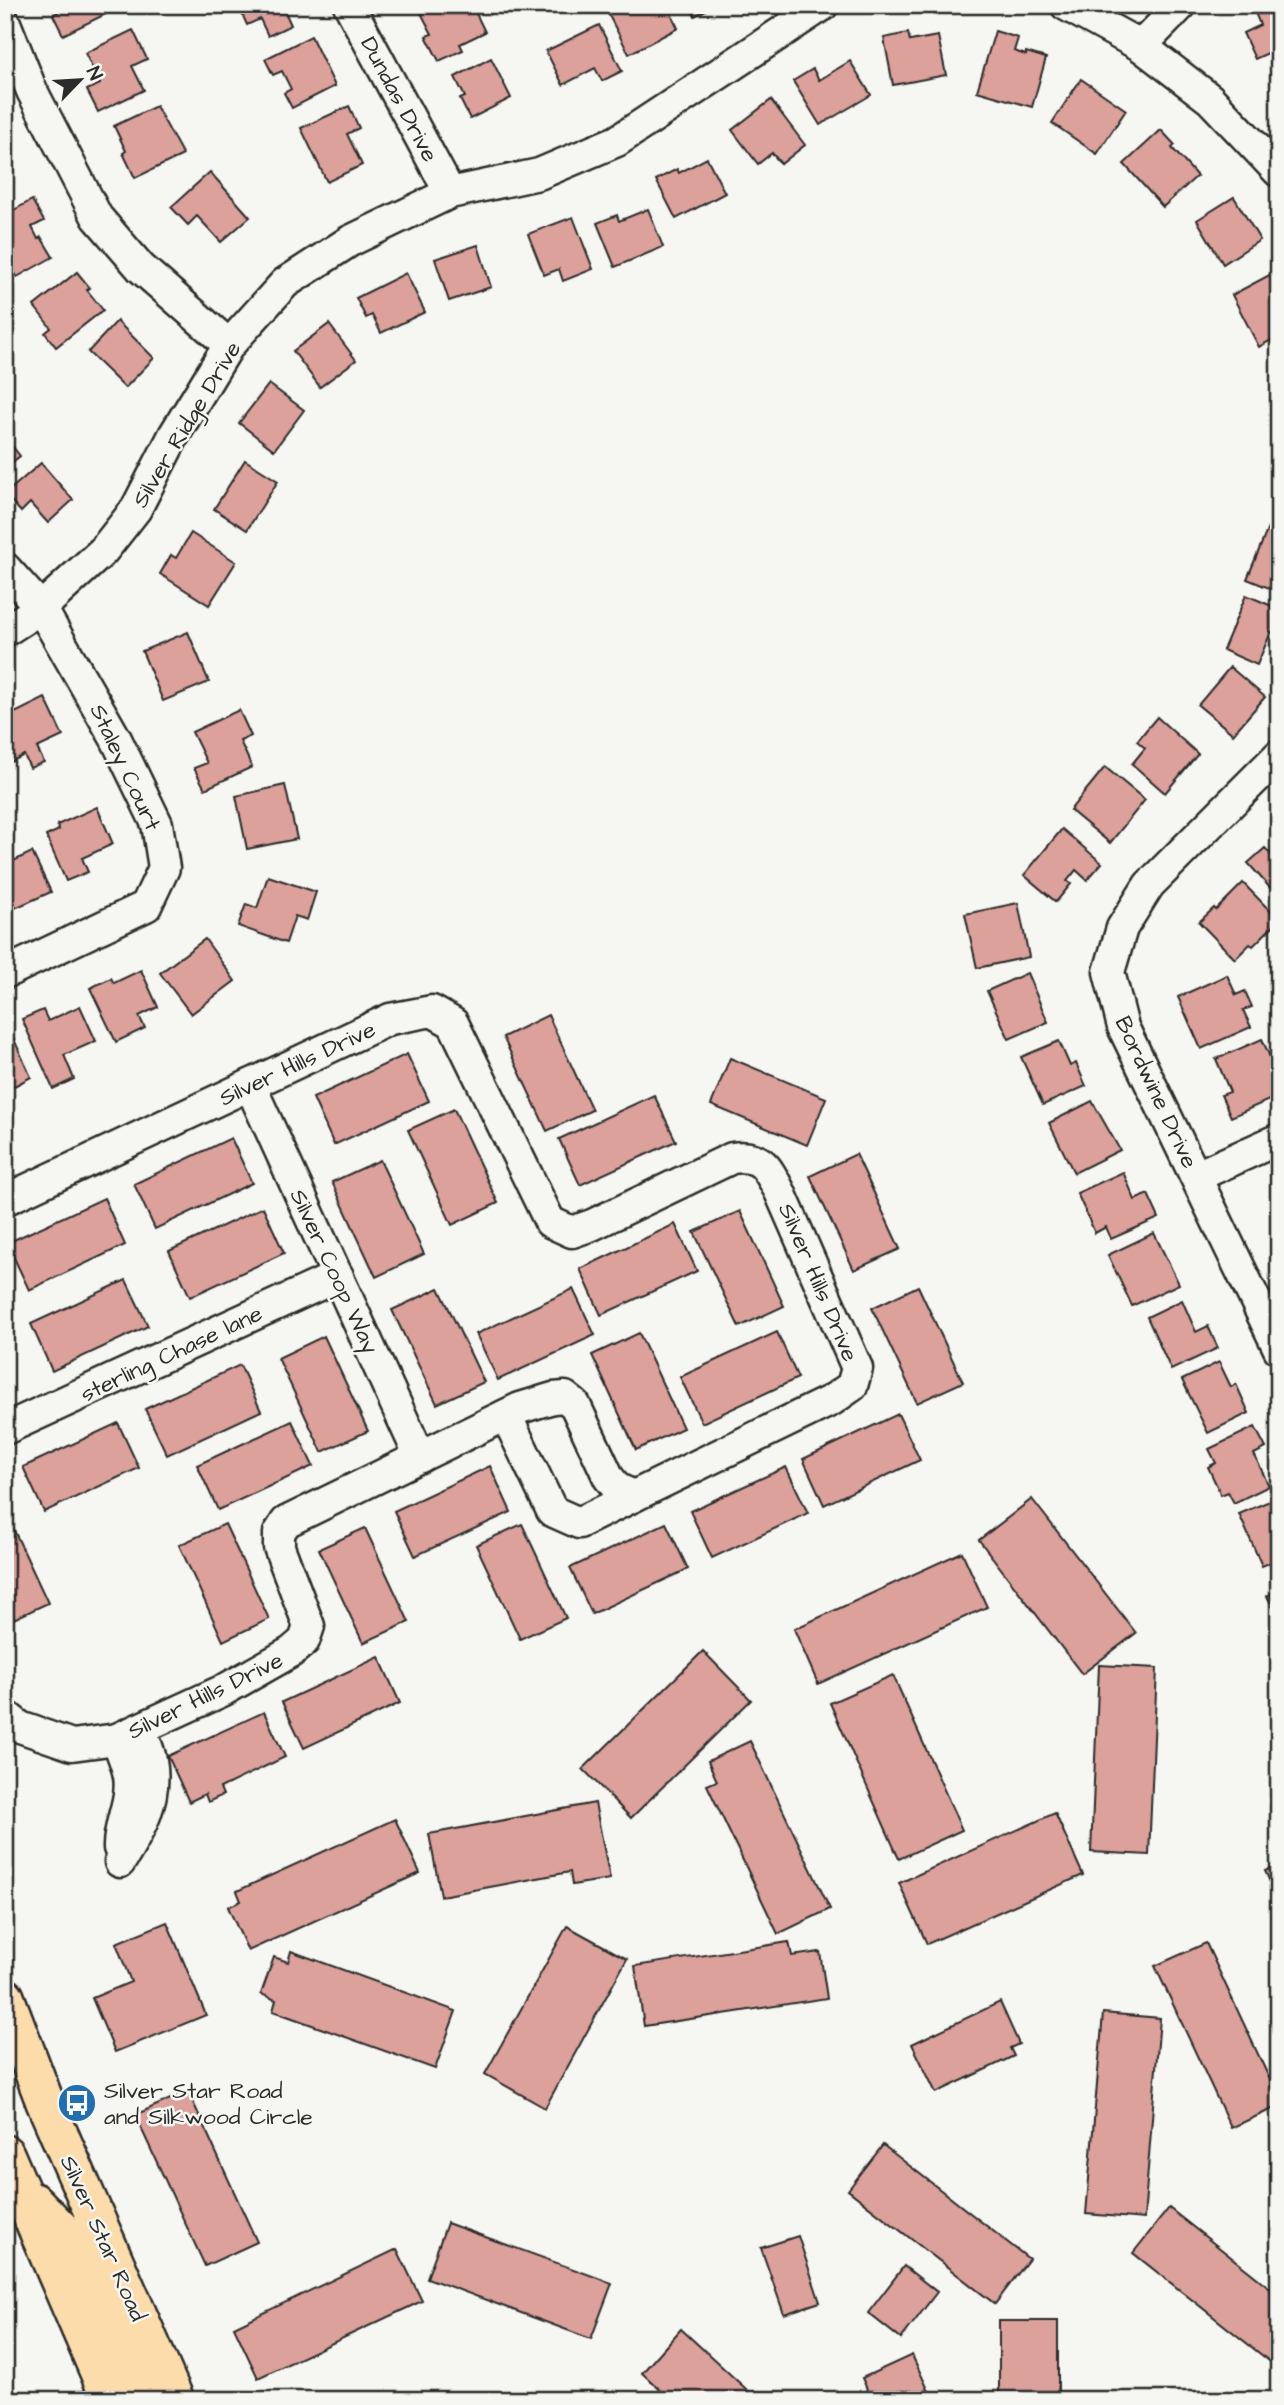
<svg xmlns="http://www.w3.org/2000/svg" width="1284" height="2405" viewBox="0 0 1284 2405" font-family="'Architects Daughter',sans-serif">
<rect width="100%" height="100%" fill="#f6f6f2"/>
<filter id="ink" filterUnits="userSpaceOnUse"><feTurbulence type="fractalNoise" baseFrequency=".0143" numOctaves="2"/><feDisplacementMap in="SourceGraphic" scale="14" xChannelSelector="R" yChannelSelector="G"/><feConvolveMatrix kernelMatrix="1 2 1 2 8 2 1 2 1" color-interpolation-filters="sRGB"/></filter>
<g filter="url(#ink)">
<!-- building -->
<g fill="#dba19a" stroke="#2b2b2b" stroke-width="2">
<path d="M55 5H114L116 9 63 35 53 15 58 12Z"/>
<path d="M238 5H282L291 25 268 36 260 19 247 25Z"/>
<path d="M426 5H464L465 8 472 5 485 32 460 44 463 50 439 61 426 36 432 34 419 9Z"/>
<path d="M616 5H623L625 10 634 5H667L678 28 629 54 606 10Z"/>
<path d="M689 5H715L695 16Z"/>
<path d="M1252 5H1279V48L1255 59 1243 33 1260 25Z"/>
<path d="M599 25 622 71 602 81 595 68 563 85 546 51Z"/>
<path d="M133 30 147 59 132 66 144 90 98 112 87 90 100 84 85 53Z"/>
<path d="M995 31 1018 38 1014 51 1026 55V52L1046 58 1032 107 977 91Z"/>
<path d="M908 33 910 41 938 36 946 75 893 85 884 38Z"/>
<path d="M311 36 335 86 292 108 284 93 291 89 282 71 273 75 265 59Z"/>
<path d="M491 58 511 98 470 119 460 99 465 97 455 77Z"/>
<path d="M850 61 871 95 820 125 793 81 813 69 819 80Z"/>
<path d="M1081 79 1126 110 1097 154 1052 123Z"/>
<path d="M771 100 805 145 781 164 772 153 758 164 732 130Z"/>
<path d="M156 106 183 155 135 178 123 153 126 151 114 126Z"/>
<path d="M349 106 359 128 347 134 362 165 327 182 301 128Z"/>
<path d="M1161 130 1175 145 1172 148 1197 176 1163 207 1124 164Z"/>
<path d="M707 158 725 193 676 219 656 180 677 169 679 173Z"/>
<path d="M210 172 250 217 221 242 197 216 188 225 171 207Z"/>
<path d="M1234 197 1260 240 1223 264 1197 220Z"/>
<path d="M32 200 44 221 32 227 38 239 41 237 53 257 17 277 5 256V215Z"/>
<path d="M648 209 663 247 615 267 597 223 617 215 619 221Z"/>
<path d="M573 217 593 269 563 281 559 269 544 275 528 234Z"/>
<path d="M478 245 491 287 449 301 435 259Z"/>
<path d="M77 272 90 288 87 290 103 310 56 347 45 333 51 328 34 306Z"/>
<path d="M1275 272 1279 278V297L1276 298 1279 304V336L1259 347 1232 295Z"/>
<path d="M406 273 425 312 381 333 372 315 366 318 356 298Z"/>
<path d="M117 321 154 358 125 388 88 352Z"/>
<path d="M329 324 356 360 320 387 293 351Z"/>
<path d="M269 384 304 410 274 450 239 423Z"/>
<path d="M5 427 11 434 6 438 20 456 5 468Z"/>
<path d="M245 460 278 481 247 530 214 509Z"/>
<path d="M41 463 73 500 48 523 30 503 21 512 5 494Z"/>
<path d="M1279 488V516L1269 512Z"/>
<path d="M1268 528 1279 532V592L1247 579Z"/>
<path d="M191 533 236 562 209 605 160 574 171 555 176 558Z"/>
<path d="M1246 595 1279 609V635L1271 632 1257 665 1223 650Z"/>
<path d="M188 632 209 682 163 701 142 651Z"/>
<path d="M1230 667 1265 697 1233 734 1198 705Z"/>
<path d="M45 698 63 736 37 748 44 762 30 768 24 755 11 762 5 751V705L9 702 15 713Z"/>
<path d="M239 710 251 736 240 741 252 767 205 789 194 768 207 763 192 732Z"/>
<path d="M1157 717 1198 754 1165 793 1132 764 1145 748 1137 741Z"/>
<path d="M1105 767 1145 800 1110 843 1070 810Z"/>
<path d="M285 785 297 839 247 849 236 796Z"/>
<path d="M97 807 113 844 82 858 88 872 66 881 46 836 59 830 57 825Z"/>
<path d="M1062 829 1102 863 1087 880 1076 870 1067 881 1071 884 1056 902 1024 875Z"/>
<path d="M1265 848 1274 858 1279 853V898L1248 863Z"/>
<path d="M32 852 51 892 6 912 5 865Z"/>
<path d="M268 876 316 892 307 920 295 916 286 943 238 926 246 904 257 908Z"/>
<path d="M1243 883 1279 920 1253 946 1250 944 1235 959 1199 922 1214 908 1216 910Z"/>
<path d="M1018 903 1029 957 977 968 965 914Z"/>
<path d="M205 939 235 981 191 1014 160 973Z"/>
<path d="M141 970 158 1007 139 1016 145 1028 116 1042 90 988 111 978 114 983Z"/>
<path d="M1027 973 1048 1022 1009 1039 987 991Z"/>
<path d="M1227 975 1236 995 1245 991 1252 1007 1243 1010 1251 1027 1201 1049 1178 997Z"/>
<path d="M80 1006 96 1041 64 1055 74 1079 53 1089 22 1019 43 1010 48 1021Z"/>
<path d="M548 1015 592 1110 547 1131 503 1037Z"/>
<path d="M12 1035 31 1077 5 1091V1038Z"/>
<path d="M1262 1039 1279 1077 1272 1082 1278 1096 1231 1117 1221 1095 1230 1092 1216 1059Z"/>
<path d="M1059 1041 1070 1066 1076 1063 1086 1086 1043 1105 1021 1057Z"/>
<path d="M407 1054 429 1101 334 1145 313 1098Z"/>
<path d="M730 1058 826 1098 807 1145 711 1105Z"/>
<path d="M654 1095 676 1141 580 1185 559 1139Z"/>
<path d="M1092 1101 1120 1150 1074 1173 1049 1123Z"/>
<path d="M454 1109 498 1203 452 1225 408 1130Z"/>
<path d="M231 1138 252 1183 155 1229 134 1184Z"/>
<path d="M856 1154 900 1249 854 1270 810 1176Z"/>
<path d="M380 1160 424 1254 376 1277 332 1182Z"/>
<path d="M1123 1172 1135 1200 1148 1194 1159 1218 1111 1239 1106 1227 1095 1233 1077 1193Z"/>
<path d="M104 1198 125 1245 29 1290 7 1243Z"/>
<path d="M263 1207 284 1253 190 1297 169 1251Z"/>
<path d="M740 1211 784 1306 739 1327 694 1232Z"/>
<path d="M675 1224 697 1271 601 1315 580 1269Z"/>
<path d="M1154 1233 1179 1284 1132 1306 1108 1255Z"/>
<path d="M126 1280 148 1326 52 1371 31 1324Z"/>
<path d="M918 1286 963 1382 917 1403 872 1308Z"/>
<path d="M439 1288 484 1382 437 1404 392 1310Z"/>
<path d="M573 1289 595 1335 498 1380 476 1334Z"/>
<path d="M1182 1300 1196 1332 1208 1326 1218 1348 1171 1370 1147 1317Z"/>
<path d="M777 1332 798 1378 702 1423 680 1377Z"/>
<path d="M639 1333 683 1428 636 1450 592 1355Z"/>
<path d="M324 1336 368 1431 322 1452 278 1358Z"/>
<path d="M1219 1362 1231 1387 1236 1384 1249 1413 1208 1433 1182 1380Z"/>
<path d="M240 1365 261 1411 167 1455 145 1409Z"/>
<path d="M898 1414 920 1460 824 1505 803 1459Z"/>
<path d="M292 1421 313 1466 218 1510 197 1465Z"/>
<path d="M118 1423 139 1468 44 1512 23 1467Z"/>
<path d="M1255 1427 1266 1448 1254 1454 1269 1486 1234 1503 1228 1492 1221 1495 1208 1467 1216 1463 1209 1449Z"/>
<path d="M490 1466 511 1512 415 1556 394 1511Z"/>
<path d="M786 1467 808 1513 712 1558 690 1511Z"/>
<path d="M1279 1497V1559L1262 1566 1239 1514Z"/>
<path d="M1032 1499 1136 1633 1082 1674 979 1540Z"/>
<path d="M5 1511 48 1603 5 1623Z"/>
<path d="M666 1523 688 1569 592 1614 570 1568Z"/>
<path d="M225 1524 269 1619 223 1641 179 1545Z"/>
<path d="M522 1524 566 1618 520 1639 476 1545Z"/>
<path d="M365 1528 409 1622 363 1643 319 1549Z"/>
<path d="M962 1552 987 1607 818 1684 794 1629Z"/>
<path d="M1279 1577V1620L1267 1596 1277 1591 1272 1580Z"/>
<path d="M703 1651 751 1700 631 1818 583 1769Z"/>
<path d="M379 1657 400 1703 304 1748 282 1702Z"/>
<path d="M1099 1665 1157 1668 1149 1855 1091 1852Z"/>
<path d="M893 1675 962 1830 899 1859 830 1703Z"/>
<path d="M264 1712 285 1757 220 1788 223 1795 208 1802 205 1794 189 1802 168 1756Z"/>
<path d="M750 1741 830 1909 778 1934 707 1785 717 1781 708 1761Z"/>
<path d="M595 1803 610 1879 572 1885 570 1872 441 1896 429 1834Z"/>
<path d="M1055 1813 1083 1875 927 1944 899 1883Z"/>
<path d="M395 1819 420 1873 248 1951 228 1907 241 1901 237 1891Z"/>
<path d="M1279 1865V1901L1265 1871Z"/>
<path d="M167 1922 206 2015 115 2052 92 1998 131 1982 116 1943Z"/>
<path d="M567 1926 627 1959 545 2108 485 2074Z"/>
<path d="M789 1942 792 1956 820 1952 827 1998 644 2026 635 1966Z"/>
<path d="M1206 1943 1279 2099V2106L1231 2128 1155 1966Z"/>
<path d="M291 1951 456 2011 435 2069 273 2011 276 2000 261 1994 274 1957 288 1962Z"/>
<path d="M1000 2002 1019 2044 1010 2048 1014 2056 936 2093 912 2044Z"/>
<path d="M1103 2013 1160 2018 1144 2219 1086 2214Z"/>
<path d="M188 2091 257 2242 205 2266 135 2115Z"/>
<path d="M883 2145 1029 2259 995 2304 848 2190Z"/>
<path d="M1169 2208 1279 2295 1278 2368 1133 2253Z"/>
<path d="M447 2223 612 2283 591 2339 427 2278Z"/>
<path d="M798 2236 820 2302 784 2314 761 2248Z"/>
<path d="M397 2249 422 2301 258 2378 234 2327Z"/>
<path d="M904 2266 937 2292 901 2339 868 2313Z"/>
<rect x="999" y="2321" width="59" height="79"/>
<path d="M681 2329 758 2400H671L642 2373Z"/>
<path d="M912 2355 933 2400H872L862 2378Z"/>
</g>
<g fill="none" stroke-linecap="round" stroke-linejoin="round">
<!-- minor casing -->
<g stroke="#2b2b2b" stroke-width="35">
<g id="minor">
<path d="M349 5 450 193"/>
<path d="M1066 5 1141 46 1210 99 1279 172"/>
<path d="M5 23 32 91 97 217 141 268 229 345"/>
<path d="M1141 46 1181 5"/>
<path d="M5 568 41 608 116 739 157 824 164 868 146 906 5 973"/>
<path d="M5 631 41 608 103 551 136 509 174 435 229 345 285 283 350 241 450 193 539 174 617 141 823 5"/>
<path d="M1279 755 1149 885 1122 928 1109 972 1123 1027 1279 1349"/>
<path d="M250 1085 420 1457"/>
<path d="M1197 1176 1279 1139"/>
<path d="M5 1200 390 1019 432 1011 453 1023 550 1222 572 1232 592 1225 732 1158C762 1154 767 1167 780 1192L857 1368 852 1386 832 1400 634 1496 618 1489 609 1478 575 1405 565 1397 553 1398 520 1408 286 1522 279 1533V1547L309 1626 304 1641 291 1652 224 1690 117 1739 72 1745 20 1727 5 1715"/>
<path d="M506 1415 552 1511 579 1523 634 1496"/>
<path d="M5 1429 338 1276"/>
<path d="M117 1739C121 1751 127 1764 129 1776 133 1801 118 1824 119 1848"/>
<path d="M120 1862C140 1831 158 1798 151 1760 149 1749 144 1739 140 1729"/>
</g>
</g>
<!-- major casing -->
<g stroke="#2b2b2b" stroke-width="42">
<g id="major">
<path d="M5 1997 45 2102 175 2400"/>
<path d="M5 2154 111 2400"/>
<path d="M34 2202 74 2243 144 2400"/>
</g>
</g>
<!-- minor -->
<use href="#minor" stroke="#f6f6f2" stroke-width="30"/>
<!-- major -->
<use href="#major" stroke="#fddcac" stroke-width="37"/>
</g>
</g>
<!-- icons -->
<defs>
<g id="bus-disc" transform="scale(2.0125)"><circle r="9.5" fill="#1f6fb2" stroke="#f6f6f2"/><path d="M-5-6H5V4H4V6H2V4H-2V6H-4V4H-5ZM-3.5-4V0h7V-4ZM-3.5 1.2v1.5H-2V1.2ZM2 1.2v1.5H3.5V1.2Z" fill="#fff"/></g>
</defs>
<g fill-rule="evenodd">
<use href="#bus-disc" x="77" y="2103"/>
</g>
<g text-anchor="middle" stroke-width="5" stroke-linejoin="round" paint-order="stroke">
<!-- street labels -->
<g font-size="23" fill="#2b2b2b" stroke="#f6f6f2">
<text transform="translate(400 99) rotate(62)" y="8">Dundas Drive</text>
<text transform="translate(186 424) rotate(-59)" y="8">Silver Ridge Drive</text>
<text transform="translate(126 767) rotate(65)" y="8">Staley Court</text>
<text transform="translate(297 1063) rotate(-25)" y="8">Silver Hills Drive</text>
<text transform="translate(1157 1092) rotate(65)" y="8">Bordwine Drive</text>
<text transform="translate(335 1271) rotate(65)" y="8">Silver Coop Way</text>
<text transform="translate(819 1282) rotate(67)" y="8">Silver Hills Drive</text>
<text transform="translate(171 1353) rotate(-25)" y="8">sterling Chase lane</text>
<text transform="translate(205 1695) rotate(-26)" y="8">Silver Hills Drive</text>
<text transform="translate(104 2238) rotate(66)" y="8">Silver Star Road</text>
</g>
<!-- poi labels -->
<g font-size="23" fill="#2b2b2b" stroke="#f6f6f2" text-anchor="start">
<text x="104" y="2098">Silver Star Road<tspan x="104" dy="26">and Silkwood Circle</tspan></text>
</g>
</g>
<!-- margin -->
<rect width="1284" height="2405" fill="none" stroke="#f6f6f2" stroke-width="28"/>
<rect x="14" y="14" width="1256" height="2377" fill="none" stroke="#2b2b2b" stroke-width="2.5" filter="url(#ink)"/>
<!-- north arrow -->
<g transform="translate(80 80) rotate(65)" stroke="#f6f6f2" stroke-width="5" paint-order="stroke">
<path d="M0-5L12 26L0 18L-12 26Z" fill="#2b2b2b"/>
<text y="-10" font-size="19" font-weight="bold" text-anchor="middle" fill="#2b2b2b">N</text>
</g>
</svg>
